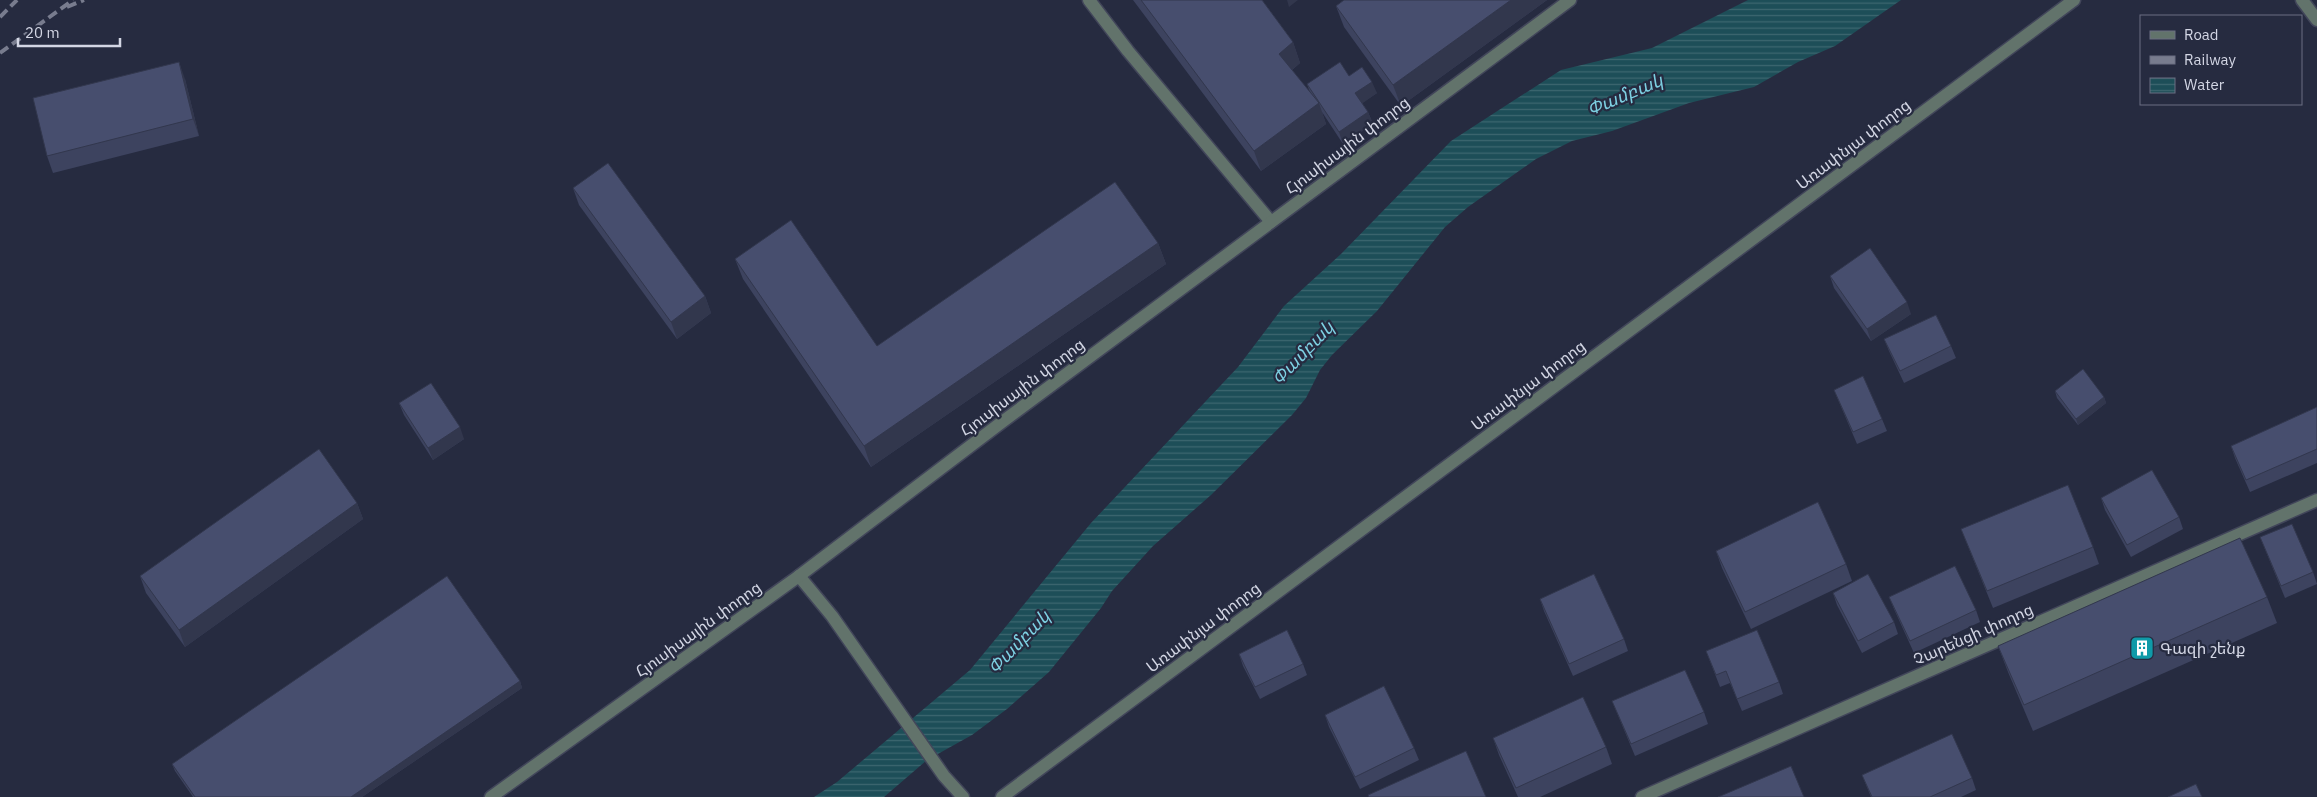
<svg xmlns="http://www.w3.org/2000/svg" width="2317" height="797" viewBox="0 0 2317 797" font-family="'IBM Plex Sans','Noto Sans Armenian',sans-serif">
<defs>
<pattern id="water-rules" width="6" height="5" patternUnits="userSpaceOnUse" patternTransform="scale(1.25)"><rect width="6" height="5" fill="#1d4e58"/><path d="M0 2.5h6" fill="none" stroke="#3d6770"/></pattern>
</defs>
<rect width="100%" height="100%" fill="#262b40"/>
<!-- water -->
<path fill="url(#water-rules)" d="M1748 0H1901L1835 46 1798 62 1754 87 1689 103 1612 131 1572 141 1536 159 1468 207 1445 227 1377 311 1332 355 1320 370 1306 398 1292 415 1211 495 1153 546 1112 591 1101 608 1049 672 1007 709 972 735 927 760 884 797H814L837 782 970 670 1091 523 1238 367 1284 306 1341 254 1451 141 1561 70 1652 48Z"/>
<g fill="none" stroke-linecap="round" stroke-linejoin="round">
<!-- minor casing -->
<g stroke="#42465a" stroke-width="15">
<g id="minor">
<path d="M1089 0 1128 51 1271 222"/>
<path d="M2302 0 2317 20"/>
<path d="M799 576 832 616 944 776 963 797"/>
<path d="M491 797 799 576 1002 422 1570 0"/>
<path d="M1002 797 2074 0"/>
<path d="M1642 797 2317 500"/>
</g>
</g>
<!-- minor -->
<use href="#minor" stroke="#62736b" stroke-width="12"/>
<!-- rail -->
<g stroke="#787c8e" stroke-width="4" stroke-dasharray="10 5" stroke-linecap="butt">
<path d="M67 7 84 0"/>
<path d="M0 17 17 0"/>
<path d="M0 53 73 0"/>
</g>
</g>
<!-- wall -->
<g fill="#3d435f">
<path d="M1133 0H1262L1293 42 1300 63 1292 70 1310 93 1307 84 1349 76 1377 93 1362 103 1368 112 1373 124 1343 144 1322 112 1326 124 1261 171Z"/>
<path d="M1344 0H1547L1401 106 1344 27 1336 6Z"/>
<path d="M185 79 199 136 53 173 47 156Z"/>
<path d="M573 188 705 296 711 313 677 339 579 205Z"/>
<path d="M1158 243 1166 264 871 467 743 279 735 259 877 346Z"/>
<path d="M1830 276 1911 314 1871 341 1834 288Z"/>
<path d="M1884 339 1951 346 1956 358 1904 383 1889 351Z"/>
<path d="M1834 390 1882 419 1887 431 1857 444 1839 402Z"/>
<path d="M2055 391 2104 397 2106 403 2078 425 2057 398Z"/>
<path d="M399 403 464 439 433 460 404 415Z"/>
<path d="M2317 407V463L2250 492 2235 458 2231 446Z"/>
<path d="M2101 498 2179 517 2183 529 2131 557 2105 510Z"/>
<path d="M357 503 363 519 185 647 146 593 140 576Z"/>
<path d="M1961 529 2093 547 2099 564 1993 608Z"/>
<path d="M2260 537 2313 572 2317 584 2285 598Z"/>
<path d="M1716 551 1846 564 1852 581 1751 629 1722 568Z"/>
<path d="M1833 593 1894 622 1898 634 1862 653 1837 605Z"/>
<path d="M1889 597 1976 610 1980 622 1914 653 1894 609Z"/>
<path d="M2267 597 2277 623 2033 731 2008 672 1998 646Z"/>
<path d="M1540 599 1624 639 1628 651 1573 676 1544 611Z"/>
<path d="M1706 651 1779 682 1783 694 1742 711 1730 683 1720 687Z"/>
<path d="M1239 654 1303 664 1307 675 1260 699 1243 666Z"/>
<path d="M520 681 522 688 362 797H193L175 771 172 764Z"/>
<path d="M1612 701 1704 712 1708 724 1635 756 1617 713Z"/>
<path d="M1325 715 1414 748 1419 760 1360 789 1329 727Z"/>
<path d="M1493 738 1606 747 1612 764 1540 797H1518L1499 755Z"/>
<path d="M1862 775 1972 778 1976 790 1961 797H1871Z"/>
</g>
<!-- shaded-wall -->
<g fill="#32374d">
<path d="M1287 0H1298L1289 7Z"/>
<path d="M1511 0H1547L1401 106 1393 85Z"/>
<path d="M1293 42 1300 63 1286 75 1279 54Z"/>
<path d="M179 62 185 79 199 136 193 119Z"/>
<path d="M1372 82 1377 93 1360 105 1355 93Z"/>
<path d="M1319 103 1326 124 1261 171 1254 151Z"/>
<path d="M1368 112 1373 124 1343 144 1339 132Z"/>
<path d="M1158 243 1166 264 871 467 864 446Z"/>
<path d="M705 296 711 313 677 339 671 322Z"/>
<path d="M1907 302 1911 314 1871 341 1867 329Z"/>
<path d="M2104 397 2106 403 2078 425 2076 419Z"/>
<path d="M460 427 464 439 433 460 428 448Z"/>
<path d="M357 503 363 519 185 647 179 630Z"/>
<path d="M520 681 522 688 362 797H351Z"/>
</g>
<!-- building -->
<g fill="#474e6e" stroke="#32374d">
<path d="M1141 0H1262L1293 42 1279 54 1319 103 1254 151Z"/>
<path d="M1344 0H1511L1393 85 1336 6Z"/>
<path d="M179 62 193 119 47 156 33 98Z"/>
<path d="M1340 62 1349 76 1362 67 1372 82 1355 93 1368 112 1339 132 1307 84Z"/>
<path d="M608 163 705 296 671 322 573 188Z"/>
<path d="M1115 182 1158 243 864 446 735 259 791 220 877 346Z"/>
<path d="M1870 248 1907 302 1867 329 1830 276Z"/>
<path d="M1936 315 1951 346 1900 371 1884 339Z"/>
<path d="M2083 369 2104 397 2076 419 2055 391Z"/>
<path d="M1863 376 1882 419 1853 432 1834 390Z"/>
<path d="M431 383 460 427 428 448 399 403Z"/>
<path d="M2317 407V449L2246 480 2231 446Z"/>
<path d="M319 449 357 503 179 630 140 576Z"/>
<path d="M2152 470 2179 517 2127 545 2101 498Z"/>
<path d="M2068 485 2093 547 1987 591 1961 529Z"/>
<path d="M1818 502 1846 564 1745 612 1716 551Z"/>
<path d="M2292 524 2313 572 2281 586 2260 537Z"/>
<path d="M2240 538 2267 597 2024 705 1998 646Z"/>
<path d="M1955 566 1976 610 1910 641 1889 597Z"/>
<path d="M1594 574 1624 639 1569 664 1540 599Z"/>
<path d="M1868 574 1894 622 1858 641 1833 593Z"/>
<path d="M447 576 520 681 351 797H195L172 764Z"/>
<path d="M1287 630 1303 664 1255 687 1239 654Z"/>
<path d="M1757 630 1779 682 1737 699 1726 671 1716 675 1706 651Z"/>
<path d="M1685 670 1704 712 1631 744 1612 701Z"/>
<path d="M1384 686 1414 748 1355 777 1325 715Z"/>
<path d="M1583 697 1606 747 1516 788 1493 738Z"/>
<path d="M1952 734 1972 778 1930 797H1872L1862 775Z"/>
<path d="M1466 751 1486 797H1369L1368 795Z"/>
<path d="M1791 766 1804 797H1718Z"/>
<path d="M2196 784 2202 797H2168Z"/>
</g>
<!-- icons -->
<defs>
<g id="building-square" transform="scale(1.25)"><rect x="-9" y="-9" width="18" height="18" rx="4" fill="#0f9aa8" stroke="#262b40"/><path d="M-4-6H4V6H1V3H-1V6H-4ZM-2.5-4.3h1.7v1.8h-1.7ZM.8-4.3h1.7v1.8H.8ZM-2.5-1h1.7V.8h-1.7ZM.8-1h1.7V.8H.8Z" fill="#fff"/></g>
</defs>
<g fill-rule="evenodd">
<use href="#building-square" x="2142" y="648"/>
</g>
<g text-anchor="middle" stroke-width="4.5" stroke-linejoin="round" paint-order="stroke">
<!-- street labels -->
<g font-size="16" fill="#d3d6e4" stroke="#262b40">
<text transform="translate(1853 144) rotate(-37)" y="6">Առափնյա փողոց</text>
<text transform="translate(1347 145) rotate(-37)" y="6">Հյուսիսային փողոց</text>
<text transform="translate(1528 385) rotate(-37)" y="6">Առափնյա փողոց</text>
<text transform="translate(1022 387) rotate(-37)" y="6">Հյուսիսային փողոց</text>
<text transform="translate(1203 627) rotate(-37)" y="6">Առափնյա փողոց</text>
<text transform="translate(698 629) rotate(-36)" y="6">Հյուսիսային փողոց</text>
<text transform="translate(1973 634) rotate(-24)" y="6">Չարենցի փողոց</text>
</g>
<!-- poi labels -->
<g font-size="16" fill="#d3d6e4" stroke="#262b40" text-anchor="start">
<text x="2160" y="654">Գազի շենք</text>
</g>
<!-- water labels -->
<g font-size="18" font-style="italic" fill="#7dd0e2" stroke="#262b40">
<text transform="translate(1625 95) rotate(-23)" y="6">Փամբակ</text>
<text transform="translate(1303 353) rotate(-46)" y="6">Փամբակ</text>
<text transform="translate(1019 642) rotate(-46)" y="6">Փամբակ</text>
</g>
</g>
<!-- legend -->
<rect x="2140" y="15" width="162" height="90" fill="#262b40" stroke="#6b6f82"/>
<rect x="2150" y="31" width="25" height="8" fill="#62736b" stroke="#6b6f82"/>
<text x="2184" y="40" font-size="15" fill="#d3d6e4">Road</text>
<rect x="2150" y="56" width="25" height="8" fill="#787c8e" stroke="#6b6f82"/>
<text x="2184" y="65" font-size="15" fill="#d3d6e4">Railway</text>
<rect x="2150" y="78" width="25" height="15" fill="url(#water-rules)" stroke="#6b6f82"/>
<text x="2184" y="90" font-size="15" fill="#d3d6e4">Water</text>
<!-- scale -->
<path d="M18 38v8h102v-8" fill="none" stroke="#d3d6e4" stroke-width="2.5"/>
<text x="25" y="38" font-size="15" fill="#d3d6e4" stroke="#262b40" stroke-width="4" paint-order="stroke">20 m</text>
</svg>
